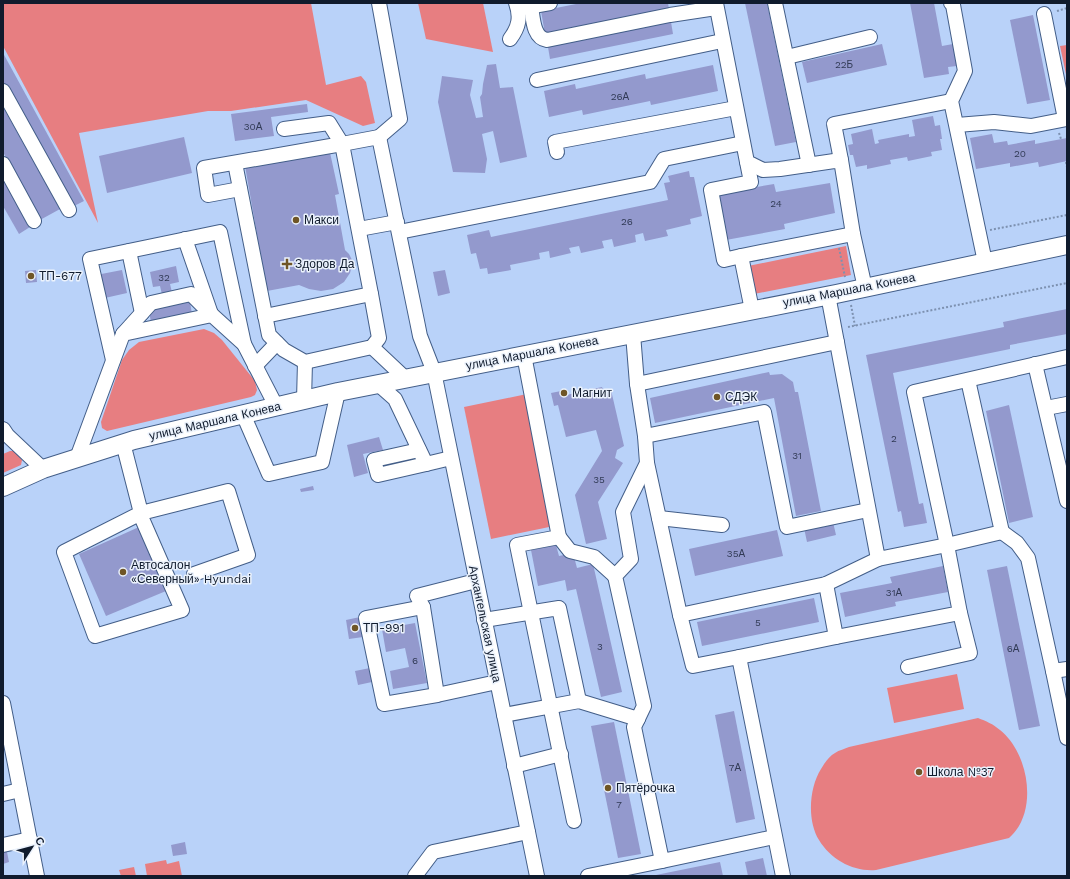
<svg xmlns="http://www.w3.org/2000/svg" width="1070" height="879" viewBox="0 0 1070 879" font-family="'Work Sans',sans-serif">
<rect width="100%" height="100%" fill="#b9d2f9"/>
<!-- green -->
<g fill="#e77e81">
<path d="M3 3H311L326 85 361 76 366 82 375 123 363 126 306 100 231 111H208L79 133 98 223 3 46Z"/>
<path d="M418 3H483L493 52 426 39Z"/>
<path d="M1067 45V79L1060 46Z"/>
<path d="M846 246 851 275 754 294 748 266Z"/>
<path d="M204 329 214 333 222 340 255 381 257 390 255 395 251 397 107 431 102 428 101 422 122 360 129 350 139 342Z"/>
<path d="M527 394 554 526 491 539 464 407Z"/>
<path d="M10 451H14L22 460 21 465 3 473V454Z"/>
<path d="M957 674 964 709 894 723 887 688Z"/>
<path d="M978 718C986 721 993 724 1000 730 1029 753 1039 812 1009 838L876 870C854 872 831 860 819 840 807 821 809 788 821 769 824 764 829 756 835 753 839 750 845 749 849 747Z"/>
<path d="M166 860 167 864 179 861 182 876H147L145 864Z"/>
<path d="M134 867 136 876H121L119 870Z"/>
</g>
<!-- building -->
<g fill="#9399cd">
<path d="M581 3H668L669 9 545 34 541 11Z"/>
<path d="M745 3H767L796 142 775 146Z"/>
<path d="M910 3H934L942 46 953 44 957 66 948 67 949 74 924 78Z"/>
<path d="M1033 15 1050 100 1027 104 1010 20Z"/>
<path d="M671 22 673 34 550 59 548 47Z"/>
<path d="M882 44 887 65 807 83 802 62Z"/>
<path d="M3 53 84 201 72 207 3 82Z"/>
<path d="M496 64 500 88 513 87 527 157 500 163 493 131 482 134 487 159 485 173 453 172 438 102 442 76 473 80 470 95 476 118 483 117 480 97 482 94 483 84 487 65Z"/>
<path d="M713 65 718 91 651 105 650 101 583 115 582 110 549 117 544 91 575 84 576 89 645 74 646 79Z"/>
<path d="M307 104 308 112 271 117 274 136 235 141 231 114Z"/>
<path d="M3 107 60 209 40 220 3 152Z"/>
<path d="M933 116 935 126 940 125 942 139H940L942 150 931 152 932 156 908 161 907 157 890 160 891 164 867 169V165L856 167 853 155H850L848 145 853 144 851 134 872 129 875 144 879 143 878 140 909 134V137L915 136 912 120Z"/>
<path d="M992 134 994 143 1007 141 1008 145 1035 140V144L1067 138V161L1039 167 1038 162 1010 167V163L976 169 970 138Z"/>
<path d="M184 137 192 173 107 193 99 156Z"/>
<path d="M329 148 339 194 335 195 345 250 349 254 353 262 350 273 344 282 333 289 321 291 309 289 299 285 267 291 245 166Z"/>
<path d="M689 171 690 177H694L702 216 690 219 691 224 666 230 668 236 645 241 643 233 635 235 636 242 614 247 612 239 602 241 604 248 581 253 579 246 569 248 571 253 550 258 549 251 539 253 540 259 510 265 511 270 488 274 487 268 480 269 476 253 471 254 467 235 489 230 491 237 668 200 664 183 670 182 668 176Z"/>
<path d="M3 178 30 227 19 234 3 206Z"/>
<path d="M830 183 835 213 784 224 785 229 726 240 717 194 774 184 776 192Z"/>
<path d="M176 266 179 282 170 284 175 305 190 302 192 314 151 323 149 310 165 307 160 286 153 287 150 272Z"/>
<path d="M36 270 37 282 26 283 25 271Z"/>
<path d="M122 270 127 293 96 300 91 276Z"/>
<path d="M445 270 450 293 438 296 433 272Z"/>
<path d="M1067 309V334L1010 345V349L893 373 919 504 923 503 927 523 904 527 901 511 898 512 866 355 1004 327 1003 322Z"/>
<path d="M769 372 770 375 782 374 793 382 795 392H798L821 511 796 516 774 398 655 423 650 398Z"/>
<path d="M602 387 604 392 611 390 624 446 617 450 615 458 623 463 598 502 607 539 586 544 575 495 602 451 596 430 566 437 558 405 554 406 551 393 561 391 562 396Z"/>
<path d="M1009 405 1033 517 1009 523 986 411Z"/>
<path d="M379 437 383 450 363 454 368 473 354 477 347 445Z"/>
<path d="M313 486 314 490 301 492 300 489Z"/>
<path d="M833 522 836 535 807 542 804 528Z"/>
<path d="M139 527 166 591 106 616 79 554Z"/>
<path d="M777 530 783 556 695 576 689 549Z"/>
<path d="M556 545 559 556 573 553 577 568 593 564 622 692 601 697 576 589 567 591 565 580 538 586 531 550Z"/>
<path d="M943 566 948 592 895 602 896 606 845 617 840 593 892 583 890 577Z"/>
<path d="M1007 566 1040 726 1019 730 987 570Z"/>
<path d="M814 598 819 622 702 646 697 622Z"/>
<path d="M360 617 363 637 349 639 346 620Z"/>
<path d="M415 623 427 683 393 689 390 671 409 667 405 648 386 652 382 629Z"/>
<path d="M370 668 372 682 358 685 355 671Z"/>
<path d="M734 711 755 819 736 823 715 715Z"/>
<path d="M614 722 641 854 618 858 591 726Z"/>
<path d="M185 842 187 854 173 856 171 845Z"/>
<path d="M3 847H6L9 862 3 864Z"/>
<path d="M763 858 767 876H748L745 862Z"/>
<path d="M720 862 723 876H656V875Z"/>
</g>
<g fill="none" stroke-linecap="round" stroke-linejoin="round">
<!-- minor casing -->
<g stroke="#435e88" stroke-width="16">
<g id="minor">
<path d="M716 3 747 162 763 170 780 169 841 160 853 234 865 288"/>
<path d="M775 3 809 165"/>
<path d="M951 3 953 5 965 71 951 101 985 262"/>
<path d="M531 6C533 18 533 38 547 40L670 15 716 8"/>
<path d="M522 8 550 3"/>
<path d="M1044 14 1065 119"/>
<path d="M510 39C519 27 521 17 516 3"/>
<path d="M787 57 870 37"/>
<path d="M537 80 722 41"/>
<path d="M3 91 69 210"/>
<path d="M957 125 994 122 1031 126 1067 119"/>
<path d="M379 137 400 119 379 3"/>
<path d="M557 152 555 142 736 108"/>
<path d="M841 160 834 124 951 101"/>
<path d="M235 163 269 335 284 350 305 362 372 347 379 338 371 294"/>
<path d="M3 164 34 221"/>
<path d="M240 189 208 195 204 168 342 144 329 123 284 129"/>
<path d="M359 229 397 222"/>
<path d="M399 232 650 182 664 159 743 143"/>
<path d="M185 239 210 311"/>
<path d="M129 251 142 313"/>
<path d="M741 256 724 260 711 190 751 182 747 162"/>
<path d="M828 295 878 559 947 545 914 392 1067 357"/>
<path d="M752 310 741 256 853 234"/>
<path d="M265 316 371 294 342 144 379 137 417 321 420 336 434 372 537 876"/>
<path d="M123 334 151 303 191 294 212 315"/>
<path d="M633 334 637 384 645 436 647 463 623 512 631 559 615 576 644 706 634 727 662 861 774 837"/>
<path d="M372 347 405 378"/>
<path d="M524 355 559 537 517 545 574 821"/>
<path d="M113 360 90 259 220 232 244 344"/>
<path d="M1035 364 1067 501"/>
<path d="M255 366 277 343"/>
<path d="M378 384 395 399 426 464 451 458"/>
<path d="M637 384 837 342"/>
<path d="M304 400 305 362"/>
<path d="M1046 408 1067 404"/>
<path d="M243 414 269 474 322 462 338 392"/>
<path d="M3 429 7 435 43 469"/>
<path d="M645 436 764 412 787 527 868 510"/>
<path d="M123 443 141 513 143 521 182 610 95 636 64 552 141 513 228 491 248 555 194 574"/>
<path d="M419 450 374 460 378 475 426 464"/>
<path d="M77 458 123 334 212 315 244 344 276 406"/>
<path d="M647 463 680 615"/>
<path d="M659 518 722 525"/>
<path d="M1002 532 1017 543 1028 558 1053 671 1067 669"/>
<path d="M559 537 570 551 594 557 615 576"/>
<path d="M826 584 836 637 960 613 947 545 1002 532 968 380"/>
<path d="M423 607 366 618 384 704 437 695 497 682"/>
<path d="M484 620 559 608 579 701"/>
<path d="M739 657 836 637"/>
<path d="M908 667 970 653 960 613"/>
<path d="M1053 671 1067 738"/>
<path d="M437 695 423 607 417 596 476 581"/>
<path d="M3 703 37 876"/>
<path d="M504 715 579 701 638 719"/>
<path d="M514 766 561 754"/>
<path d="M3 794 20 790"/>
<path d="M3 845 30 839"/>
<path d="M415 876 433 852 528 832"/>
<path d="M588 876 662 861"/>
<path d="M783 876 739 657 693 666 680 615 826 584 878 559"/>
</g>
</g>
<!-- major casing -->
<g stroke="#435e88" stroke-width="20">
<path id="major" d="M3 487 43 469 134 440 338 392 836 294 1067 245"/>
</g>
<!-- path -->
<g stroke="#7d91b0" stroke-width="2" stroke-dasharray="2 2" stroke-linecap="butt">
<path d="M1057 11 1067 8"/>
<path d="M1059 133 1061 139"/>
<path d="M1066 162 1067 167"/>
<path d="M990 230 1067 215"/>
<path d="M839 248 845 277"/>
<path d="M851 305 855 326"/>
<path d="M848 327 1067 283"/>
</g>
<!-- minor -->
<use href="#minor" stroke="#fff" stroke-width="14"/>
<!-- major -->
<use href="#major" stroke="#fff" stroke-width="18"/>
</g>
<!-- markers -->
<g fill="#6f5526" stroke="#ebf2fc" stroke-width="1.5">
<circle cx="296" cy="220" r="4"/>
<path d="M285 258h4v4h4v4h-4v4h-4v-4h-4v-4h4z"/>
<circle cx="31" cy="276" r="4"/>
<circle cx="564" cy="393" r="4"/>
<circle cx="717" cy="397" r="4"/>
<circle cx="123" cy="572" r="4"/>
<circle cx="355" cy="628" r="4"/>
<circle cx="919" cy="772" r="4"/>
<circle cx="608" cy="788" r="4"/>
</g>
<g text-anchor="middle" stroke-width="3" stroke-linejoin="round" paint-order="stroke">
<!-- number labels -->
<g font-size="10" fill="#313a55">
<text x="844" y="68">22Б</text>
<text x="620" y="100">26А</text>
<text x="253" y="130">30А</text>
<text x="1020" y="157">20</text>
<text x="776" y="207">24</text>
<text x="627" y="225">26</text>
<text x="164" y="281">32</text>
<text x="894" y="442">2</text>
<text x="797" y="459">31</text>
<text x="599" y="483">35</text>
<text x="736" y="557">35А</text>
<text x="894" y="596">31А</text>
<text x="758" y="626">5</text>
<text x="600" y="650">3</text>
<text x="1013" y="652">6А</text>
<text x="415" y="664">6</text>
<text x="735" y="771">7А</text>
<text x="619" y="808">7</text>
</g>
<!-- poi labels -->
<g font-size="12" fill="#101b2d" stroke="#ebf2fc" text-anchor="start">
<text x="304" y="224">Макси</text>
<text x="295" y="268">Здоров Да</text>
<text x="39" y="280">ТП-677</text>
<text x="572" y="397">Магнит</text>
<text x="725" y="401">СДЭК</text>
<text x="131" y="569">Автосалон<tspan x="131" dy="14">«Северный» Hyundai</tspan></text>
<text x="363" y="632">ТП-991</text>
<text x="927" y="776">Школа №37</text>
<text x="616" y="792">Пятёрочка</text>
</g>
<!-- street labels -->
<g font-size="12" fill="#101b2d" stroke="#ebf2fc">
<text transform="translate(849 290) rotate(-11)" y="4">улица Маршала Конева</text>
<text transform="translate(532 353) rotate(-11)" y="4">улица Маршала Конева</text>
<text transform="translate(215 421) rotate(-13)" y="4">улица Маршала Конева</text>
<text transform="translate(485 624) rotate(78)" y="4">Архангельская улица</text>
</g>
</g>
<!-- border -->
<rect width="1070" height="879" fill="none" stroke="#101b2d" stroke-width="8"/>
<!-- north arrow -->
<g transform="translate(32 847) rotate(54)" stroke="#ebf2fc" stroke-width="3" paint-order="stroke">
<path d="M0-3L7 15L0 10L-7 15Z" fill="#101b2d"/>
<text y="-6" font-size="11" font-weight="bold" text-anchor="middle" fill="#101b2d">С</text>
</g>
</svg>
